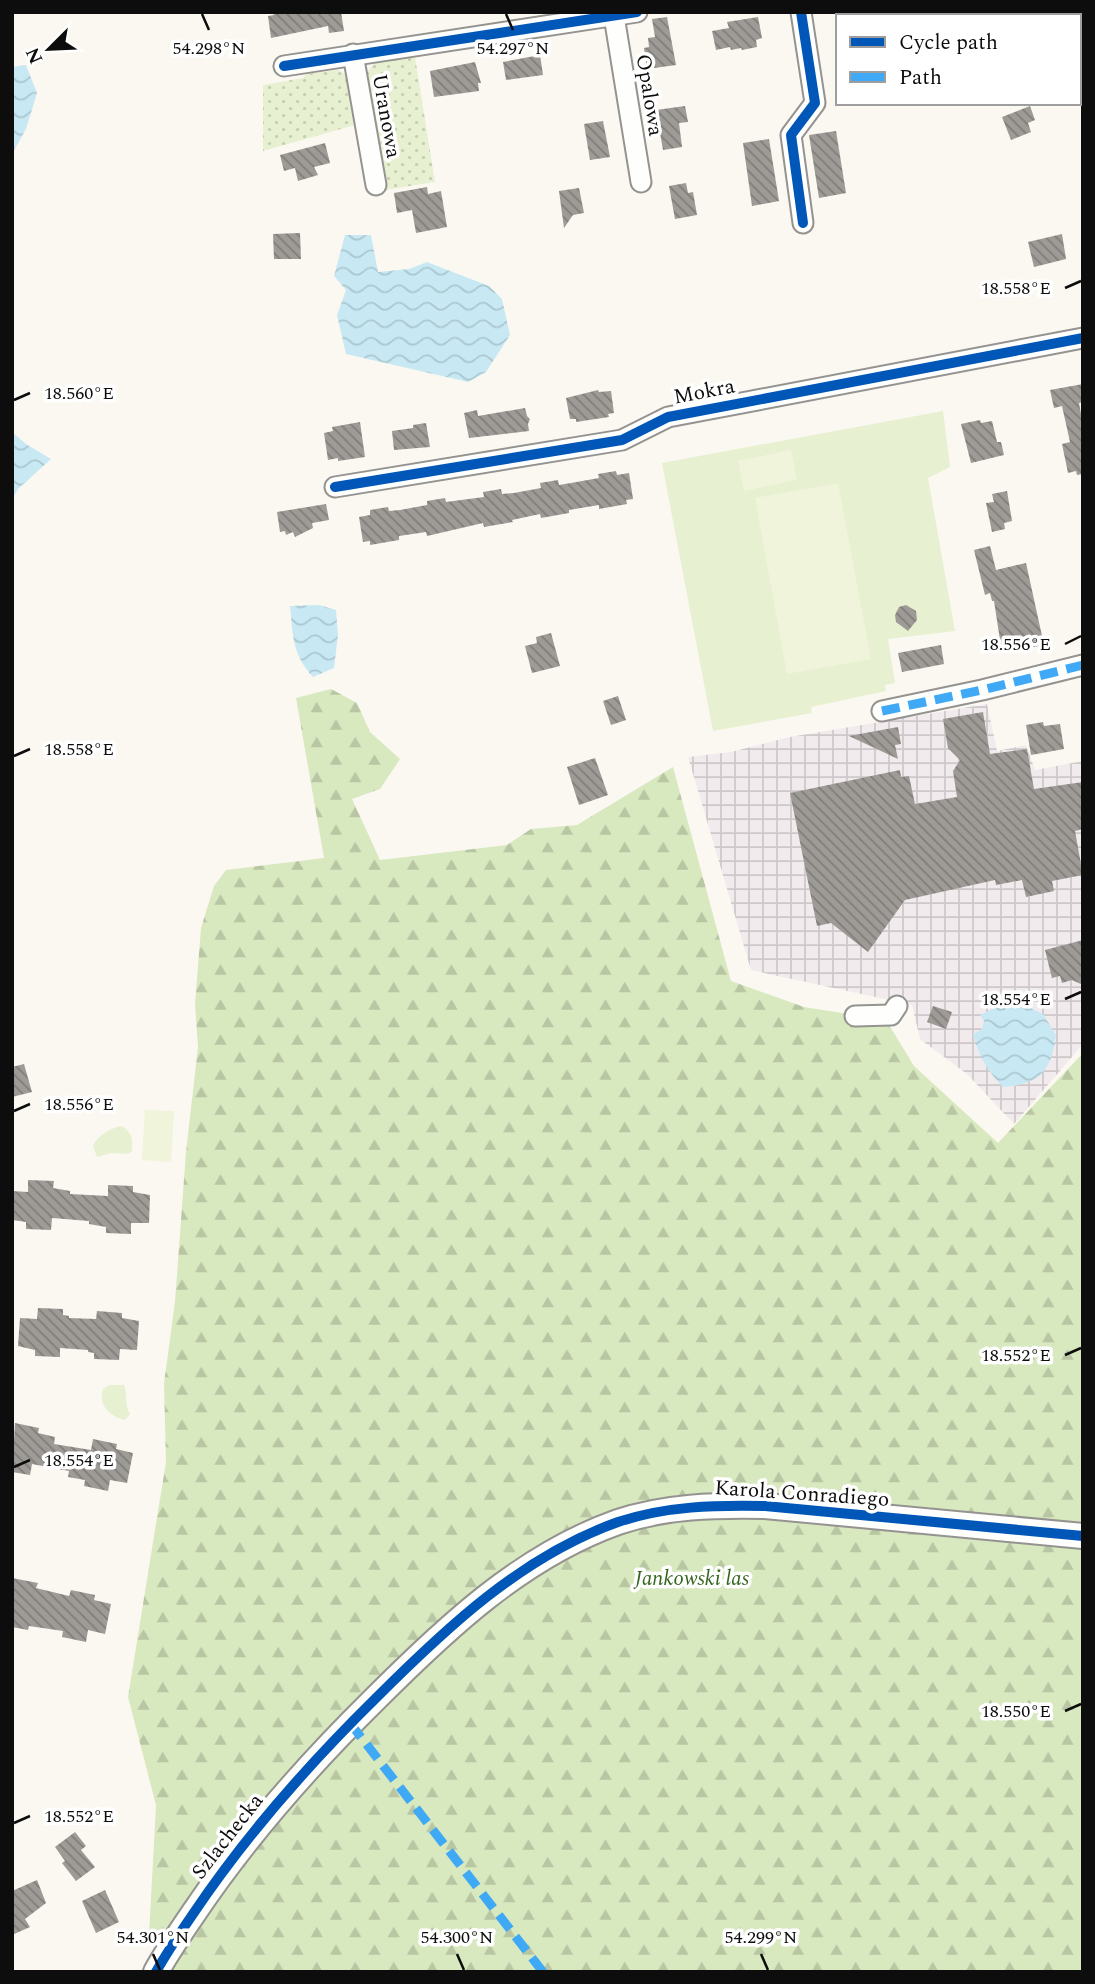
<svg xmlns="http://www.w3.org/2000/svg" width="1095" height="1984" viewBox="0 0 1095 1984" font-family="Spectral,serif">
<defs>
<pattern id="industrial-grid" width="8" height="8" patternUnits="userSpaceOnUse" patternTransform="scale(1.75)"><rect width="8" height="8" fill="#f2ebee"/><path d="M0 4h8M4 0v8" fill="none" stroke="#cec8cb"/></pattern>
<pattern id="grass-dots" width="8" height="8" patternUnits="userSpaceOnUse" patternTransform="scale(1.75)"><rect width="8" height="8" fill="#e7f0d1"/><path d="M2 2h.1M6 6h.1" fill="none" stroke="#c5cdb2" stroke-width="1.8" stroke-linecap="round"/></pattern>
<pattern id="forest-firs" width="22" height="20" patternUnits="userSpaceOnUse" patternTransform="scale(1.75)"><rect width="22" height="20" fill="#d8e8bf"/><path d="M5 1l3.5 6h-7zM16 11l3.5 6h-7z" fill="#b8c6a3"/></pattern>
<pattern id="water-waves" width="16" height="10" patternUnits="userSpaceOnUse" patternTransform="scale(1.75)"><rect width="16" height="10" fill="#c8e9f4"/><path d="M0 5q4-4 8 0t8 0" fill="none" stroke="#abc7d0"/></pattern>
<pattern id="building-back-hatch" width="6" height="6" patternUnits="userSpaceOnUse" patternTransform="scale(1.75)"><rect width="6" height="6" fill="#9e9b97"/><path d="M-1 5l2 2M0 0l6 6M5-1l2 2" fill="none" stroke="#7f7d7a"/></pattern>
</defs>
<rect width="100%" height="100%" fill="#fbf8f1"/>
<!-- industrial -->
<path fill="url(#industrial-grid)" d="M987 704 997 751 1026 745 1035 770 1083 761V1044L1014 1124 967 1074 920 1039 912 1005 751 970 688 757 731 752 790 737Z"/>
<!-- grass -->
<g fill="url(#grass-dots)">
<path d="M415 57 435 182 385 190 366 74 374 63Z"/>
<path d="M338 70 347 75 355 125 263 151V85L303 78 306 74Z"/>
</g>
<!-- forest -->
<path fill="url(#forest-firs)" d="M331 689 357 703 370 732 400 759 380 789 352 799 380 860 507 845 531 829 577 825 673 767 731 981 804 1007 886 1020 914 1066 998 1143 1083 1053V1972H171L172 1967 149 1935 156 1805 128 1697 166 1462 164 1383 175 1302 186 1152 198 1047 195 1004 201 928 214 886 226 870 324 858 296 698Z"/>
<!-- park -->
<g fill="#e7f0d1">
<path d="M943 411 950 467 928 478 955 631 888 639 895 683 885 685 886 691 811 707 812 713 713 731 662 463Z"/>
<path d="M122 1126C132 1133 133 1139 132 1151L128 1154 111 1153 97 1157 93 1146C97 1136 112 1127 122 1126Z"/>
<path d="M109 1385H124C128 1395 124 1404 130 1414L125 1420C109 1416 98 1405 103 1389Z"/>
</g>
<!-- pitch -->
<g fill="#eff4db">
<path d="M791 450 797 480 744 491 738 461Z"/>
<path d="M838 483 871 659 787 674 755 498Z"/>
<path d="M145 1110 174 1111 171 1162 142 1160Z"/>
</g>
<!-- water -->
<g fill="url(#water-waves)">
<path d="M26 65 37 93 26 129 12 154V67Z"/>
<path d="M345 235H371L378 272 409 269 427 262 489 286 502 299 510 335 486 372 468 382 346 354 337 315 346 290 334 276Z"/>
<path d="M12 432 26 444 51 459 18 489 12 500Z"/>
<path d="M319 605 336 610 338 635 334 668 313 677C292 654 293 636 290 606Z"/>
<path d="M1020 1003 1043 1014 1056 1035C1051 1071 1041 1084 1003 1087 987 1070 979 1057 973 1034L982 1029 984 1021 980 1015 997 1007Z"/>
</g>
<!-- building -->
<g fill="url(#building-back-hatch)">
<path d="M273 12H341L344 31 329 33 328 26 271 38 268 16 274 15Z"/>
<path d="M667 17 676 65 647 69 644 48 649 47 648 38 655 37 652 19Z"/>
<path d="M758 17 762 38 756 40 757 47 742 50 741 48 731 50 730 47 716 50 712 31 729 28 727 22Z"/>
<path d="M540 55 543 75 506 80 503 62Z"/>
<path d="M475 62 481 83H478L479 91 434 97 430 71Z"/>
<path d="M685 106 688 122 679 123 682 147 663 150 656 110Z"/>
<path d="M1030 106 1035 120 1028 123 1031 132 1011 140 1002 117Z"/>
<path d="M603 121 610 157 590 160 584 124Z"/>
<path d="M836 131 846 193 819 198 809 135Z"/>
<path d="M769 139 779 201 752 206 743 143Z"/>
<path d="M325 143 330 163 314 167 318 175 298 181 295 168 284 171 280 155Z"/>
<path d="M686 183 688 193 693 192 697 215 675 219 669 186Z"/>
<path d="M427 187 428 194 441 191 447 227 416 233 412 210 397 213 394 193Z"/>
<path d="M579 188 584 213 573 215 564 228 559 191Z"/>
<path d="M300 233 301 259H274L273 234Z"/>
<path d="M1062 234 1066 259 1034 267 1028 242Z"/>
<path d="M1083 384V402L1079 403 1083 425V474L1077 475 1076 471 1068 473 1062 444 1070 442 1062 406 1054 408 1050 390Z"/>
<path d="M598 390 599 392 611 391 614 413 608 414 609 417 576 422V419H570L566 398Z"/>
<path d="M525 408 527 416 530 419 528 424 529 431 469 438 464 413 477 410 478 416Z"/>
<path d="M980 420 981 423 992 421 997 442H1001L1004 455 971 463 961 424Z"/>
<path d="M360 422 365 457 338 461V458L328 460 324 433 333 431 332 427Z"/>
<path d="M426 423 430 447 394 450 392 431 413 428V425Z"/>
<path d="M616 471 617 475 629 473 633 499 626 500 627 504 599 509V505L569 510V513L541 518 540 514 512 520 513 522 484 527 483 523 427 536 426 532 399 536V540L370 545V541L363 542 359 517 370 515V510L388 507 389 511 400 510 427 505V501L445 498 446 502 484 497 483 492 501 489 502 494 514 493 541 488 540 483 558 480 559 485 571 483 599 478 598 474Z"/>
<path d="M1007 491 1012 521 1004 523 1005 529 992 532 986 503 994 502 992 494Z"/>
<path d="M326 504 329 520 312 523 313 528 295 537 293 532 286 535 285 531 280 532 277 512Z"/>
<path d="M990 546 996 570 1026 563 1044 645 1002 653 994 601H992L990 593 985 595 974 550Z"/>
<path d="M906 605 916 611 917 620 908 631 896 622 895 615 899 607Z"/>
<path d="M551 633 560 666 532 673 525 646 537 643 536 637Z"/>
<path d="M941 645 944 664 902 672 898 653Z"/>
<path d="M618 696 626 720 611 725 603 701Z"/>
<path d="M983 712 990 754 1027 749 1034 789 1083 782V829L1075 831 1083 875 1052 881 1054 891 1026 897 1022 880 996 885 995 880 905 900 868 952 831 923 817 926 790 793 900 770 901 777 909 776 915 804 957 797 953 771 960 760 948 748 943 719Z"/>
<path d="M1043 722 1044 726 1060 724 1064 749 1031 755 1026 725Z"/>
<path d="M898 727 901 744 895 745 898 759 849 736Z"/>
<path d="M595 758 608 795 579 805 567 767Z"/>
<path d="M1083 940V985L1072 980 1062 983 1060 976 1052 978 1045 950Z"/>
<path d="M933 1006 952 1012 946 1029 927 1022Z"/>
<path d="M24 1064 32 1092 12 1097V1067Z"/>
<path d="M28 1180 54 1181 53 1188 70 1191V1194L108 1196V1185L133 1186V1192L150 1195 149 1223H131V1234L106 1233V1227L89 1224V1221L52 1218 51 1230 26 1229V1222L12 1220V1191L28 1192Z"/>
<path d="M38 1308 63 1309V1315L69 1316V1318L96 1319 97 1311 122 1313V1318L139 1321 137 1350 120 1349 119 1360 94 1359V1353L88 1352V1350L60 1348V1357L35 1356V1350L18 1346 20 1318 37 1319Z"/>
<path d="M15 1423 39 1428 38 1433 55 1437 54 1444 91 1450 93 1439 117 1444 116 1449 133 1453 127 1483 110 1480 108 1491 84 1486 85 1480 68 1477 69 1471 32 1464 30 1475 12 1472Z"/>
<path d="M12 1578 38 1583 36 1588 69 1596 71 1590 95 1595 94 1600 111 1604 105 1634 88 1630 86 1642 62 1637 63 1631 29 1626 28 1630 12 1627Z"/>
<path d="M75 1832 86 1846 81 1850 95 1867 76 1881 62 1863 65 1861 55 1847Z"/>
<path d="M37 1880 46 1903 25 1919 30 1927 12 1935V1891Z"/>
<path d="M105 1890 119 1922 96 1933 82 1901Z"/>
</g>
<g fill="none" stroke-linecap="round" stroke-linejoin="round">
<!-- minor casing -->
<g stroke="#949390" stroke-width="23">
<g id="minor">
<path d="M801 12 815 103 791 135 803 223"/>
<path d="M614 16 641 182"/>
<path d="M1079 20 1083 16"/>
<path d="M353 54 376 185"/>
<path d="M284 66 637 12"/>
<path d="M335 487 622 440 668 417 1083 338"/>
<path d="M882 711 982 690 1083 665"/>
<path d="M855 1016 891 1015 897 1006"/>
</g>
</g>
<!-- tertiary casing -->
<g stroke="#949390" stroke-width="28">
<path id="tertiary" d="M156 1972C167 1952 180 1933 193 1914 246 1835 308 1765 375 1699 446 1628 522 1556 618 1522 666 1506 715 1505 765 1506L1083 1536"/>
</g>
<!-- minor -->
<use href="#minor" stroke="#fefefd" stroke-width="19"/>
<!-- tertiary -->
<use href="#tertiary" stroke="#fefefd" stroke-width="24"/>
<!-- quiet -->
<g stroke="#3fa9f5" stroke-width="9" stroke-dasharray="18 9" stroke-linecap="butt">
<path d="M882 711 982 690 1083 665"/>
<path d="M350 1723 543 1972"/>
</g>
<!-- cycleway casing -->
<g stroke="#fff" stroke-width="15">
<g id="cycleway">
<path d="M801 12 815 103 791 135 803 223"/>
<path d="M284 66 637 12"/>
<path d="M335 487 622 440 668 417 1083 338"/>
<path d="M156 1972C167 1952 180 1933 193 1914 246 1835 308 1765 375 1699 446 1628 522 1556 618 1522 666 1506 715 1505 765 1506L1083 1536"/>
</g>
</g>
<!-- cycleway -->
<use href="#cycleway" stroke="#0057b8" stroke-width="10"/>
</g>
<!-- ticks -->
<path fill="none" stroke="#0d0d0d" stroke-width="2.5" d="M202 14 209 30M506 14 513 30M1065 288 1081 281M14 400 30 393M1065 644 1081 636M14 756 30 749M1065 999 1081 992M14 1111 30 1104M1065 1355 1081 1348M14 1467 30 1460M1065 1711 1081 1704M14 1823 30 1816M153 1954 160 1970M457 1954 464 1970M761 1954 768 1970"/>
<g text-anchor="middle" stroke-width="7" stroke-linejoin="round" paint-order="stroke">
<!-- street labels -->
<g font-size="21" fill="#0d0d0d" stroke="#fff">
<text transform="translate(650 95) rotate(81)" y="7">Opalowa</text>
<text transform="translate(387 116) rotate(80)" y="7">Uranowa</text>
<text transform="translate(704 391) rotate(-11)" y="7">Mokra</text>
<text transform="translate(802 1493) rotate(4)" y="7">Karola Conradiego</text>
<text transform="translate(227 1836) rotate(-52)" y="7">Szlachecka</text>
</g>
<!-- park labels -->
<g font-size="21" font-style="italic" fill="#33651d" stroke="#fff">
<text x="692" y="1585">Jankowski las</text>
</g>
</g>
<g font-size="18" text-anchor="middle" fill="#0d0d0d" stroke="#fff" stroke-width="7" stroke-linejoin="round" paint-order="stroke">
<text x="209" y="54">54.298°N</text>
<text x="513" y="54">54.297°N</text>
<text x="1016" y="294">18.558°E</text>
<text x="79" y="399">18.560°E</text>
<text x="1016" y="650">18.556°E</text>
<text x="79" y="755">18.558°E</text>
<text x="1016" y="1005">18.554°E</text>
<text x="79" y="1110">18.556°E</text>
<text x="1016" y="1361">18.552°E</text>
<text x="79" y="1466">18.554°E</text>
<text x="1016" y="1717">18.550°E</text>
<text x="79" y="1822">18.552°E</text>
<text x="153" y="1943">54.301°N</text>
<text x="457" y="1943">54.300°N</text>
<text x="761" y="1943">54.299°N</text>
</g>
<!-- border -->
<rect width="1095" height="1984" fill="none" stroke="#0d0d0d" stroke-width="28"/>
<!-- legend -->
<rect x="836" y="14" width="245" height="91" fill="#ffffff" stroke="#9e9e9e" stroke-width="2"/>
<rect x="850" y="37" width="35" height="10" fill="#0057b8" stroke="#9e9e9e" stroke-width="2"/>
<text x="899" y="49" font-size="21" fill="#0d0d0d">Cycle path</text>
<rect x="850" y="72" width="35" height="10" fill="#3fa9f5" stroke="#9e9e9e" stroke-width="2"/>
<text x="899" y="84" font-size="21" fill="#0d0d0d">Path</text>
<!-- north arrow -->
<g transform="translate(49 49) rotate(246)" stroke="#ffffff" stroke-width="5" paint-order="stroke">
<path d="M0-5L12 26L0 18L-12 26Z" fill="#0d0d0d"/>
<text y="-10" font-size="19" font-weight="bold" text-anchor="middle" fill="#0d0d0d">N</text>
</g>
</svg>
